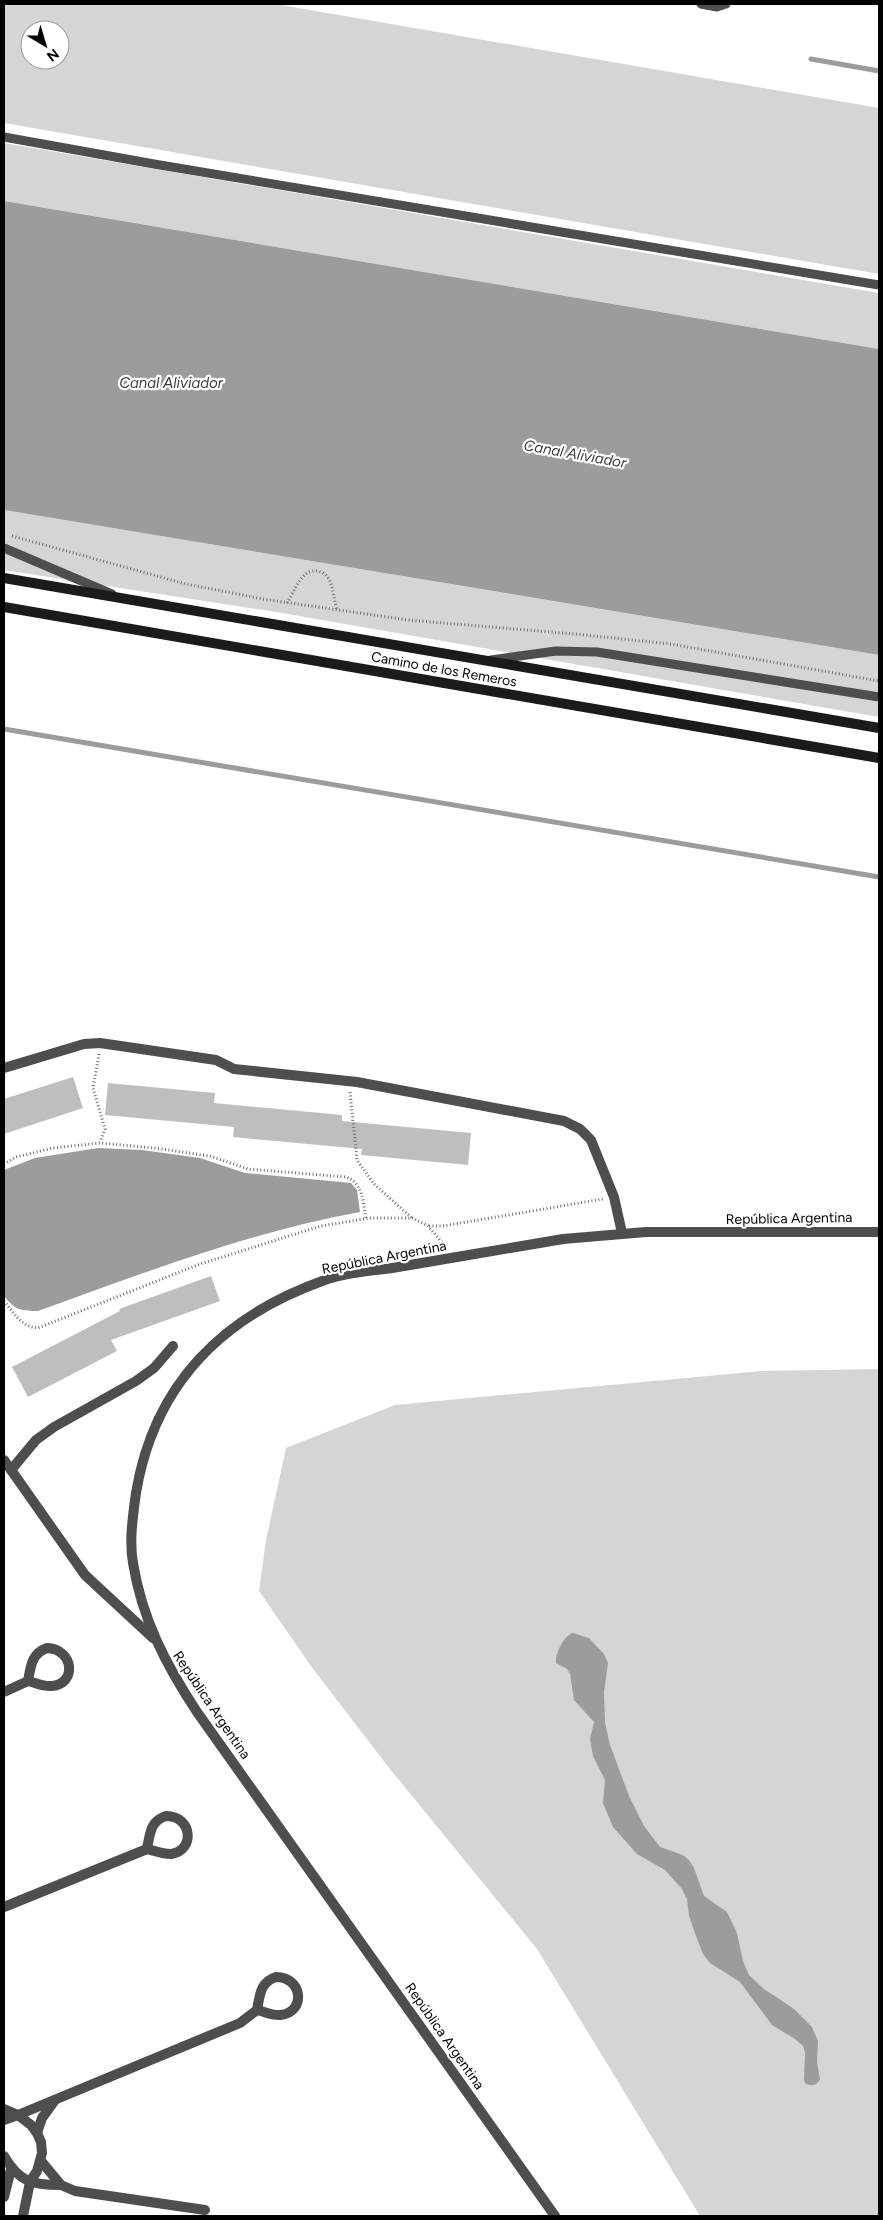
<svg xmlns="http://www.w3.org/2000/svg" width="883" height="2220" viewBox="0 0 883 2220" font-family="Figtree,sans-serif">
<rect width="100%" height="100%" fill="#fff"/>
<!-- green -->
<g fill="#d5d5d5" fill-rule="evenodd">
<path d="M4 4H275L879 108V274L4 123ZM30 30H60V60H30Z"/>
<path d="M4 143 879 293V349L4 201Z"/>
<path d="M4 510 879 655V717L276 612 4 570Z"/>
<path d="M879 1369V2216H700L537 1949 386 1764 311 1666 259 1591 266 1540 286 1448 395 1405 762 1371Z"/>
</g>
<!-- water -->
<g fill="#9c9c9c">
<path d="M4 201 879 349V655L4 510Z"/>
<path d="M98 1148 142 1150 200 1158 245 1173 351 1183 357 1190 360 1212C249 1232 144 1273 38 1311 21 1311 15 1310 4 1296V1170L35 1158Z"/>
<path d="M573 1633 589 1638 604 1654 608 1663 604 1692 605 1723 610 1745 629 1796 644 1826 660 1847 683 1855 689 1860 694 1868 704 1896 727 1912 737 1933 743 1961 749 1975 764 1989 794 2009 812 2027 818 2041 817 2062 820 2079C816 2086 813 2086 806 2084L804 2081 805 2052 803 2046 795 2039 772 2025 740 1982 710 1963 703 1954 696 1936 689 1916 687 1899 682 1889 665 1870 637 1854 613 1827 603 1803 605 1780 593 1756 590 1739 594 1722 574 1700 570 1674 567 1669 556 1663C555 1654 564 1635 573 1633Z"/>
</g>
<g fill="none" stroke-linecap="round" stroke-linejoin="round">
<!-- stream -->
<g stroke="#9c9c9c" stroke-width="5">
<path d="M811 59 879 71"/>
<path d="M4 729 879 877"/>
</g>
</g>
<!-- building -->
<g fill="#bebebe">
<path d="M73 1077 83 1108 4 1134V1099Z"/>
<path d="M108 1083 215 1093 214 1103 342 1115V1121L471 1133 468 1165 361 1155 362 1149 233 1137 234 1127 105 1115Z"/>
<path d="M211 1276 220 1301 111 1340 117 1351 28 1397 12 1367 120 1311 119 1309Z"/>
</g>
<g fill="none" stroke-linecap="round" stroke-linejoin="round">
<!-- path -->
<g stroke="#707070" stroke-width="3" stroke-dasharray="1 2.5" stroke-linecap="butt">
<path d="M12 536 186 584 263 599 408 620 575 634 671 644 879 681"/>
<path d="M287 603C295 591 301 569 317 571 324 572 329 577 331 584 334 592 334 601 337 610"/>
<path d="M99 1054 93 1088 105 1129 100 1142"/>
<path d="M350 1092 357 1160 374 1184 412 1218"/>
<path d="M4 1164 16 1157 53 1148 100 1143 154 1148 210 1156 248 1169 346 1177C363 1183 363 1202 366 1218"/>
<path d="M429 1226H443L603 1199"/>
<path d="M4 1301C14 1313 21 1327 38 1328L200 1264 321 1226 370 1218H412L428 1226 446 1247"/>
</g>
<!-- service -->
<g stroke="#4e4e4e" stroke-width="9">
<path d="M701 4 717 7 726 4"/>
<path d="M4 137 154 164 879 285"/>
<path d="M4 548 112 594"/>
<path d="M491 660 556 651 597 652 879 697"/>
</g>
<!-- minor -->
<g stroke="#4e4e4e" stroke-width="10">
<path d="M4 1068 84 1044 100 1043 216 1060 234 1069 357 1082 564 1121 580 1129 591 1140 614 1197 622 1233"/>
<path d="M4 1460 85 1575 153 1638"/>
<path d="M11 1470 36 1440 54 1427 136 1381 154 1368 173 1346"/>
<path d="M47 1648C74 1649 77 1684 52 1686 44 1687 36 1683 28 1681 31 1666 31 1654 47 1648Z"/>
<path d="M4 1692 28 1681"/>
<path d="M166 1816C193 1816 195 1851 171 1854 163 1854 155 1851 147 1849 150 1834 150 1821 166 1816Z"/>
<path d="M4 1907 147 1849"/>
<path d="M276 1977C303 1977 306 2012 281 2015 273 2016 265 2012 257 2010 260 1995 260 1982 276 1977Z"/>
<path d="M4 2109 18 2115 240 2023 257 2010"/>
<path d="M4 2120 18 2115 31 2125 37 2133 41 2142 42 2153 37 2171 30 2182 23 2216"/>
<path d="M37 2133 42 2118 55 2100"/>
<path d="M4 2156C19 2182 32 2185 61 2185"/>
<path d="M41 2161 61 2185 75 2191 205 2210"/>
<path d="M4 2197 11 2169"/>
<path d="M555 2216 197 1712C166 1665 142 1619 133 1563 129 1541 133 1515 136 1493 154 1384 223 1316 325 1280 347 1272 374 1271 398 1267 453 1258 508 1248 563 1239L646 1232H879"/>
</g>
<!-- secondary -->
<g stroke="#1b1b1b" stroke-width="10">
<path d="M4 578 879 728"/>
<path d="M4 607 879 758"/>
</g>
</g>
<g text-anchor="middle" stroke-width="4.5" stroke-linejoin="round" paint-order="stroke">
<!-- street labels -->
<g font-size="14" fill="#000" stroke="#fff">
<text transform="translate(444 669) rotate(10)" y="5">Camino de los Remeros</text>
<text transform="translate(789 1218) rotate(-1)" y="5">República Argentina</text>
<text transform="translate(384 1257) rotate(-11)" y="5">República Argentina</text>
<text transform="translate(212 1705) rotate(56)" y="5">República Argentina</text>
<text transform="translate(445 2036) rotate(55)" y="5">República Argentina</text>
</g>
<!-- water labels -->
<g font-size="15" font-style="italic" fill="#3d3d3d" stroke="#fff">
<text x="171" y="388">Canal Aliviador</text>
<text transform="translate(575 454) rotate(10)" y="5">Canal Aliviador</text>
</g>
</g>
<!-- border -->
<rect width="883" height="2220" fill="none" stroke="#000000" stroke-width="10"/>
<!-- north arrow -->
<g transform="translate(45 45) rotate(142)"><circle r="24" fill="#ffffff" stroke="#999999"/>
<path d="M0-4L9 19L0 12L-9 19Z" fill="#000000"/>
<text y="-8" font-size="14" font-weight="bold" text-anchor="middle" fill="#000000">N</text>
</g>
</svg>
